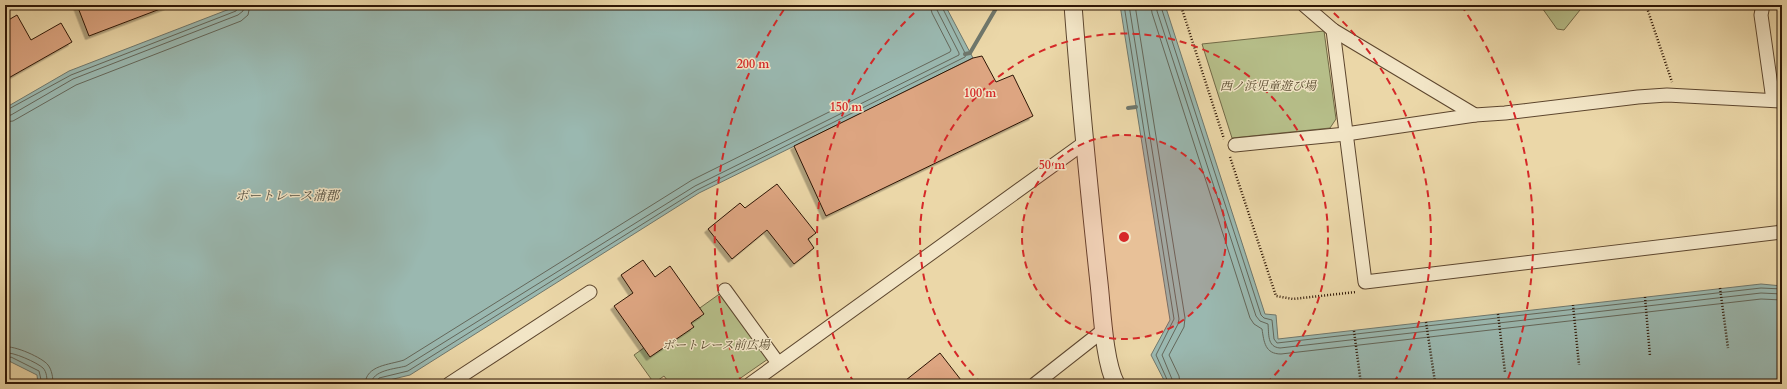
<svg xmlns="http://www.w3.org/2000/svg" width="1787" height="389" viewBox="0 0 1787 389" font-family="Cardo,'Noto Serif JP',serif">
<defs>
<filter id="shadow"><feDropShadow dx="-3.5" dy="3.5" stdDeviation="0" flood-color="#0004"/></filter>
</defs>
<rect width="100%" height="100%" fill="#ebd7a8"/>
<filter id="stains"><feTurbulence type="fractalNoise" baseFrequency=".005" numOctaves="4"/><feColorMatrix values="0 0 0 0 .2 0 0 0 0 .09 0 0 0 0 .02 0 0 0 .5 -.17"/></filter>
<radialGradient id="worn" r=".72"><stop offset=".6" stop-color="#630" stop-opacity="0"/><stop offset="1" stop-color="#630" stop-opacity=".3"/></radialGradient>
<!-- green -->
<g fill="#b6be89" stroke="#726a47">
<path d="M1540 5H1584L1564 30 1557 29Z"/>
<path d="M1324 31 1336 119 1330 128 1232 138 1202 44Z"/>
<path d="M725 290 768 359 732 384H670L664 376 654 383 634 355Z"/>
</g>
<!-- water -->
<g fill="#9ab8b0" stroke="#6f776c">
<path d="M240 5H945L973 58 699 193 410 375 373 384H38L37 375 9 361 5 369V108L69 71Z"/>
<path d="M1120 5H1167L1166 8 1265 314 1276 315 1278 339 1761 284 1782 286V384H1166L1151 355 1170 320Z"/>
</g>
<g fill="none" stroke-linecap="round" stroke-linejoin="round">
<!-- shore -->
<g stroke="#64675a" stroke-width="1">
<path d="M1124 5 1174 319 1156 355 1169 384"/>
<path d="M1129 5 1179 319 1178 324 1162 355 1174 384"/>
<path d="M1135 5 1185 318 1184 327 1169 355 1179 376 1180 384"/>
<path d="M1151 5 1152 13 1250 318 1254 324 1262 329C1264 342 1265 354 1281 354L1761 299 1782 300"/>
<path d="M1157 5V11L1256 316 1260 321 1268 324C1269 334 1267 347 1280 348L1761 293 1782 294"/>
<path d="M1163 5 1162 10 1261 315 1264 318 1272 320 1274 339 1277 343 1761 288 1782 289"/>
<path d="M5 111 71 75 236 11 239 5"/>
<path d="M5 116 11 115 73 79 238 15 243 11 244 5"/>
<path d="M5 122 13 121 76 85 241 21 248 15 250 5"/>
<path d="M5 347C14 345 43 358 48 365 52 370 53 378 53 384"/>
<path d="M5 353C12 351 38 363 43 368 47 372 47 379 47 384"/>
<path d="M5 360 11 357 39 371 42 384"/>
<path d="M365 384C366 365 389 365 404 360L692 180 950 52 951 50 932 13 930 5"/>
<path d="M371 384C372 370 395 369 406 366L695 186 959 55V53L937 10 936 5"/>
<path d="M376 384 379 378 408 371 697 190 965 57 966 55 941 5"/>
</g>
<!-- stream -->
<g stroke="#6f776c" stroke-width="4">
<path d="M965 54 970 53 998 5"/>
<path d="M1128 108 1136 107"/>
</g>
</g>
<!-- building -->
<g fill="#dda581" stroke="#2e1605" filter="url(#shadow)">
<path d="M77 5H168V6L89 36Z"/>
<path d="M17 15 31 40 61 23 72 42 5 80V22Z"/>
<path d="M982 56 996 82 1013 75 1033 116 826 216 794 146 973 58Z"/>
<path d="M777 184 816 233 808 239 814 248 794 264 767 230 732 259 708 229 740 203 745 208Z"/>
<path d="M643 260 655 277 670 266 704 314 691 323 694 327 650 357 614 306 633 293 621 275Z"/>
<path d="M940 353 961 380 956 384H901Z"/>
</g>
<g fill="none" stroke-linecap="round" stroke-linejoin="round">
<!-- minor casing -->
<g stroke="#5d462e" stroke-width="15">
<g id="minor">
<path d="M1304 5 1333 30 1475 115 1505 113 1638 97 1667 95 1782 101"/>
<path d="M1763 5 1761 15 1773 100"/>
<path d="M1333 30 1365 282 1782 232V230"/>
<path d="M1235 145 1346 134 1475 115"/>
<path d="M725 290 778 363"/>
<path d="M449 384 590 292"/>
<path d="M750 384 1084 143"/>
<path d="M1035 384 1105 329"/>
</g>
</g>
<!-- tertiary casing -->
<g stroke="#5d462e" stroke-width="19">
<path id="tertiary" d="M1073 5C1080 98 1089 190 1099 283 1102 309 1104 362 1116 384"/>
</g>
<!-- path -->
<g stroke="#2e1605" stroke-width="2.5" stroke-dasharray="1 2" stroke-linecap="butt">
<path d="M1182 5 1181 6 1224 139"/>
<path d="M1646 5 1672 82"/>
<path d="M1230 157 1276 296 1293 299 1356 292"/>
<path d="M1720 288 1728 348"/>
<path d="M1645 297 1650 356"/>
<path d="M1573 305 1579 365"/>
<path d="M1498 314 1505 372"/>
<path d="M1426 322 1435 382"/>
<path d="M1354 331 1361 384"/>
</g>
<!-- minor -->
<use href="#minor" stroke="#f2e5c6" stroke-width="13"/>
<!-- tertiary -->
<use href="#tertiary" stroke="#f2e5c6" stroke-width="17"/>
</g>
<!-- distance rings -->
<circle cx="1124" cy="237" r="102" fill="#d62828" fill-opacity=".12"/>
<g fill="none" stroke="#d62828" stroke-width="2" stroke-dasharray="7 5">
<circle cx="1124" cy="237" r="102"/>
<path d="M982 384A204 204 0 1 1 1266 384"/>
<path d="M854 383A307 307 0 0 1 923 5M1325 5A307 307 0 0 1 1394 383"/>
<path d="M742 384A409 409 0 0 1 787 5M1461 5A409 409 0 0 1 1506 384"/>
</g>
<g text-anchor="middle" stroke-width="3" stroke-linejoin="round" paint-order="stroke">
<!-- park labels -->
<g font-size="12" font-style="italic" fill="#57482d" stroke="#f2e5c6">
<text x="1268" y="90">西ノ浜児童遊び場</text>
<text x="716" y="349">ボートレース前広場</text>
</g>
<!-- water labels -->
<g font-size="13" font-style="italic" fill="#544f41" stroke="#f2e5c6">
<text x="287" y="200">ボートレース蒲郡</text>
</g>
</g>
<circle cx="1124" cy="237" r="6" fill="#d62828" stroke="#f2e5c6" stroke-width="2"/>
<g font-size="12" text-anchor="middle" font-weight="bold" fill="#d62828" stroke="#f2e5c6" stroke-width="3" stroke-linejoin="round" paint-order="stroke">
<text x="753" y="68">200 m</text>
<text x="980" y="97">100 m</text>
<text x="846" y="111">150 m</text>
<text x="1052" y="169">50 m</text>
</g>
<!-- margin -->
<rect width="1787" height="389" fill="none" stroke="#ebd7a8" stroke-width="20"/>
<rect x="6" y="6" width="1775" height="377" fill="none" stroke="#2e1605" stroke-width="2"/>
<rect x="10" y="10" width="1767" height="369" fill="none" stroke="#2e1605"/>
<rect width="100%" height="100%" filter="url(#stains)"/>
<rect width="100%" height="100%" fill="url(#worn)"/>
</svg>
